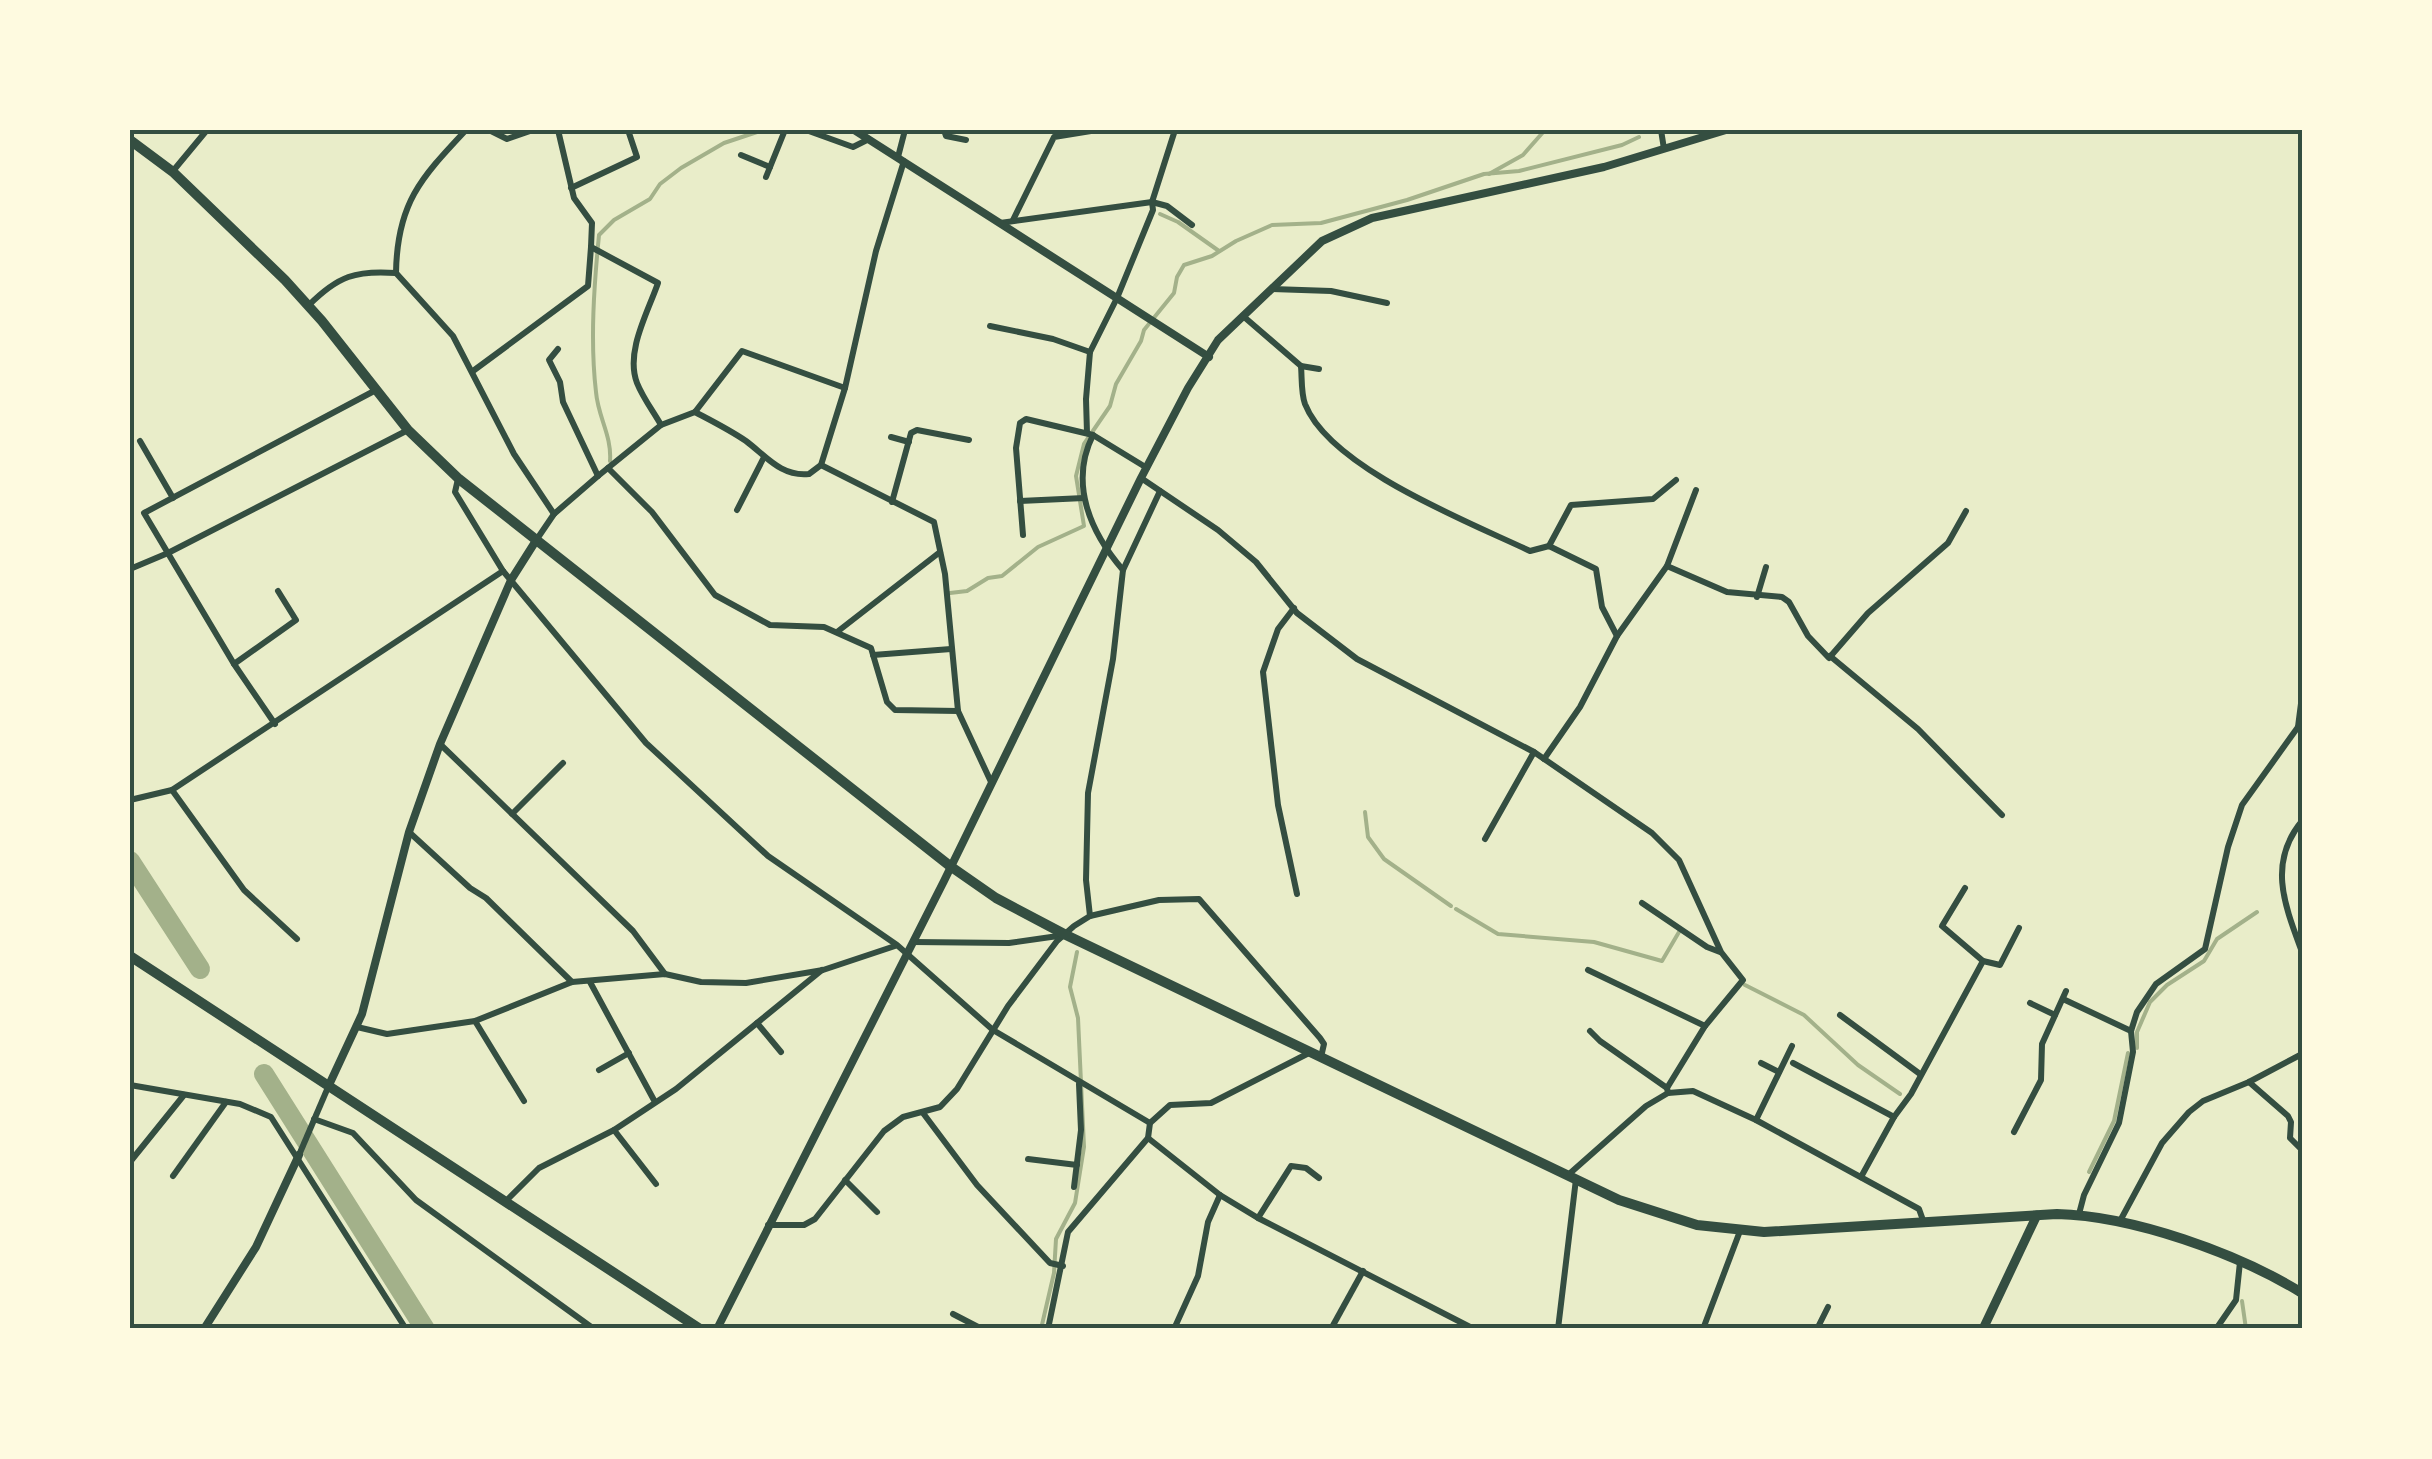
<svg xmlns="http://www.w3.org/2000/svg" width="2432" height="1459" viewBox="0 0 2432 1459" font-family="Lato,sans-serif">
<rect width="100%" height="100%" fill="#e9edc9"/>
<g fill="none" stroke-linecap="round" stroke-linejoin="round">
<!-- stream -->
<g stroke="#a3b18a" stroke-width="4">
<path d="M1489 174 1523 155 1545 130"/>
<path d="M1160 214 1178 222 1219 251"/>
<path d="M610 461C612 436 598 417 596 392 590 341 594 286 599 235L614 220 650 199 660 184 681 168 724 143 763 130"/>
<path d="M950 593 967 591 988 578 1002 576 1038 547 1084 526 1076 476 1084 444 1110 406 1116 384 1141 341 1144 330 1174 293 1177 277 1184 265 1212 256 1236 241 1272 225 1321 223 1407 200 1484 174 1519 171 1622 145 1639 137"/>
<path d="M1365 812 1368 837 1384 859 1451 906"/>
<path d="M1456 909 1498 934 1594 942 1662 961 1679 932"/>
<path d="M1745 985 1804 1015 1858 1065 1900 1094"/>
<path d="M2137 1048V1032L2150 1002 2167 985 2204 961 2217 939 2257 912"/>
<path d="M2089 1172 2114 1121 2128 1053"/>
<path d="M2242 1301 2246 1329"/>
<path d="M1041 1329 1054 1273 1056 1239 1075 1203 1084 1147 1078 1018 1070 987 1077 952"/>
</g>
<!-- river -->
<g stroke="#a3b18a" stroke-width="20">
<path d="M130 861 200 969"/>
<path d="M264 1074 425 1329"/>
</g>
<!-- minor -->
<g stroke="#344e41" stroke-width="6">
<path d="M466 130C421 178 397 203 396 273L453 336 514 454 554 514"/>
<path d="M489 130 507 139 533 130"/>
<path d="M558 130 574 198 592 223 591 247 658 283C648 312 625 352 637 383 643 398 653 411 661 425"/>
<path d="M806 130 853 147 869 139"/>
<path d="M944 130 946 136 966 140"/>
<path d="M1661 130 1664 149"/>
<path d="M741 155 770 167"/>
<path d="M898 157 905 130"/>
<path d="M173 171 207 130"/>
<path d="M766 177 785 130"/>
<path d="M571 188 637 157 628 130"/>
<path d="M1013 220 1054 137 1097 130"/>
<path d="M1000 223 1152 202 1167 206 1192 225"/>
<path d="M1272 289 1331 291 1387 303"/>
<path d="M309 305C338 276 356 270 396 273"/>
<path d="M1243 316 1301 366C1302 378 1301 393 1305 404 1330 468 1469 522 1530 551L1549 546 1596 569 1602 607 1617 636"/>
<path d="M990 326 1053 339 1090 352"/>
<path d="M558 349 549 360 560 382 563 402 598 476"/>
<path d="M1301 366 1319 369"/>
<path d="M473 371 588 286 591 247"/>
<path d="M695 412C712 421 730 430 746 441 766 456 781 477 809 474L821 465 845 388 876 251 904 161"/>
<path d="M1087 433 1086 399 1090 352 1117 298 1153 210 1152 202 1175 130"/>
<path d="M1093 435C1069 483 1090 532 1123 570"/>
<path d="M891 437 909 442"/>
<path d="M140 441 173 498"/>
<path d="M821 465 934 522 945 574 958 711 992 784"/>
<path d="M608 468 652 512 715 595 770 625 824 627 871 648 887 702 895 710 958 711"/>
<path d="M1141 478 1218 530 1256 562 1297 613 1357 659 1534 752 1652 833 1679 860 1721 952 1743 980 1705 1026 1667 1088 1668 1093"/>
<path d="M458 479 455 492 503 571 646 743 768 856 897 945 993 1030 1150 1123"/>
<path d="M1020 501 1084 498"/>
<path d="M892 502 911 433 917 430 969 440"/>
<path d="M737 510 763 459"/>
<path d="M1023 535 1016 448 1020 423 1026 419 1093 435 1147 468"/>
<path d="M537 539 554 514 598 476 661 425 695 412 742 351 845 388"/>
<path d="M1549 546 1571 505 1653 499 1676 480"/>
<path d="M1667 566 1727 592 1782 597 1789 602 1808 636 1829 658 1868 613 1948 543 1966 511"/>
<path d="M130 569 168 553 408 430"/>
<path d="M1757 597 1766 567"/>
<path d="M1294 608 1278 629 1263 672 1278 805 1297 894"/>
<path d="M837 632 940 552"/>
<path d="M873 655 951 649"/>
<path d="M1830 656 1918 729 2002 815"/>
<path d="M234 664 296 620 278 591"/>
<path d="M275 724 234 664 144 513 376 390"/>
<path d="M2298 727 2302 696"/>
<path d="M440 744 633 931 665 974"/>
<path d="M1544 759 1580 707 1617 636 1667 566 1696 490"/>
<path d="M172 790 244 890 297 939"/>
<path d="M130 800 172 790 503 571"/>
<path d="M512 814 563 763"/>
<path d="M2302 821C2267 863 2285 906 2302 952"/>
<path d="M409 832 470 888 486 898 572 982"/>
<path d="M1485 839 1534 752"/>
<path d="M1965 888 1942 926 1983 961 2000 965 2019 928"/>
<path d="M1642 903 1707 947 1720 952"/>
<path d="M1090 916 1086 880 1088 793 1113 659 1123 570 1160 491"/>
<path d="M913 942 1009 943 1065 935"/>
<path d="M1588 970 1705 1026"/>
<path d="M590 982 655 1102"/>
<path d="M2063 999 2131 1031"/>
<path d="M2030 1003 2055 1015"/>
<path d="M1840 1015 1920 1074"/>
<path d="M475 1021 524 1101"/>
<path d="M757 1023 781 1052"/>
<path d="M357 1027 387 1034 475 1021 572 982 665 974 701 982 746 983 823 970 895 946"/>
<path d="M1590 1031 1600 1041 1667 1088"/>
<path d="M1761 1063 1779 1072"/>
<path d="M1793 1063 1894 1117"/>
<path d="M599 1070 629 1053"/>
<path d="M2249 1082 2288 1116 2291 1122 2290 1138 2302 1150"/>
<path d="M130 1085 240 1104 271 1117 406 1329"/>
<path d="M923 1113 977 1185 1050 1263 1063 1266"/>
<path d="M314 1119 353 1133 416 1200 594 1329"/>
<path d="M1756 1120 1792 1046"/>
<path d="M614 1130 656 1184"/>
<path d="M2014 1132 2041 1080 2042 1044 2066 991"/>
<path d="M1148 1138 1220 1195 1258 1218 1474 1329"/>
<path d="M299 1155 329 1085"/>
<path d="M1028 1159 1077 1165"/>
<path d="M130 1162 184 1095"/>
<path d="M1568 1175 1646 1106 1668 1093 1693 1091 1756 1120 1919 1209 1924 1223"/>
<path d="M173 1176 226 1102"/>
<path d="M1861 1177 1894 1117 1911 1094 1983 961"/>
<path d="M845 1180 877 1212"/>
<path d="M1074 1187 1081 1130 1079 1084"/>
<path d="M506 1201 539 1168 614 1130 676 1089 822 970"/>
<path d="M2079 1214 2084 1195 2119 1123 2133 1052 2131 1031 2137 1012 2156 984 2205 949 2228 847 2242 805 2298 727 2302 729"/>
<path d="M1258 1218 1291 1166 1306 1168 1319 1178"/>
<path d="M2120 1221 2162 1143 2189 1112 2203 1101 2249 1082 2302 1054"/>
<path d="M768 1225H804L815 1219 884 1131 903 1117 940 1107 957 1089 1008 1006 1057 941 1074 926 1090 916 1159 900 1199 899 1320 1038 1324 1044 1321 1057"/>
<path d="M953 1314 982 1329"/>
<path d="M1048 1329 1068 1232 1148 1138 1150 1123 1170 1105 1211 1103 1309 1053"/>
<path d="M1174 1329 1198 1276 1208 1222 1220 1195"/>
<path d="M1331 1329 1363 1271"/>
<path d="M1558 1329 1576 1179"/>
<path d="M1703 1329 1740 1231"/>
<path d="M1817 1329 1828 1307"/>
<path d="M2216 1329 2236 1300 2240 1262"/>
</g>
<!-- tertiary -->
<g stroke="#344e41" stroke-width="8">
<path d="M854 130 1209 357"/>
<path d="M329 1085 362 1014 409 832 440 744 511 580 537 539"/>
<path d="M204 1329 256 1247 299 1155"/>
<path d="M717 1329 944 881 1141 478 1188 388 1218 340 1322 241 1372 218 1604 167 1726 130"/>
</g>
<!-- secondary -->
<path stroke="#344e41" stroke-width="9" d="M1983 1329 2037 1215"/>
<!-- primary -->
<g stroke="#344e41" stroke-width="10">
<path d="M130 140 173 172 285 280 322 321 408 430 459 479 950 866 996 898 1066 935 1619 1200 1697 1225 1764 1232 2057 1214C2133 1216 2237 1253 2302 1293"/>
<path d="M130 956 700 1329"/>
</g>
</g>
<!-- border -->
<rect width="2432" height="1459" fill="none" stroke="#fefae0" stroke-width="265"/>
<rect x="132" y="132" width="2168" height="1194" fill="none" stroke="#344e41" stroke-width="4"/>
</svg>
